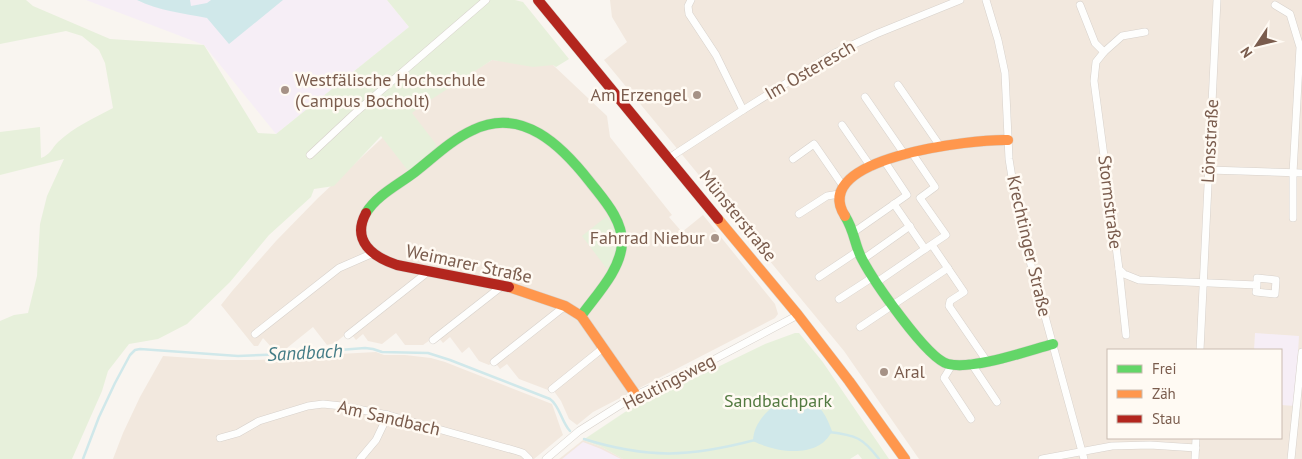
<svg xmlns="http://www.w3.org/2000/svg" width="1302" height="459" viewBox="0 0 1302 459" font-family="'PT Sans',sans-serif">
<rect width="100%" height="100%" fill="#f9f5f0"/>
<!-- residential -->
<g fill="#f2e8de" fill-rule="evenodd">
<path d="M610 0H1302V459H919L844 351 604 60 627 42 612 17ZM1108 350H1281V438H1108Z"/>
<path d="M492 60 553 65 607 116 610 137 672 215 669 217 682 232 703 215 775 304 778 314 775 318 593 412 577 425 569 419 561 401 551 387 548 390 519 379 507 364 500 369 494 361 489 365 479 361 469 347 462 353 450 337 443 343 439 338 432 344 430 340 423 345H405L396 333 382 344 368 341 363 334 356 340 352 335 346 334 335 343 327 345 313 327 287 348 273 349 263 338 258 346H254L221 305 233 290 276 241 318 198 396 125 416 107Z"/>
<path d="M376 352 384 355H405L431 358 445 362 552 404 563 435 534 459H113L123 433 140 397 163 356 221 360H252L339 357V354Z"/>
<path d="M583 440 602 447 623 459H559Z"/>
</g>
<!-- education -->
<g fill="#f6eef6">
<path d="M86 0H387L409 27 276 134 204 45Z"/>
<path d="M1255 333 1299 336 1295 406 1281 405V350H1254Z"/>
<path d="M583 442 601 449 621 459H562Z"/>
</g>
<!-- green -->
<g fill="#e7f0db">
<path d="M0 0H26L33 6 110 39 204 45 258 133 276 134 409 27 387 0H515L523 2 569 59 556 67 553 65 533 67 492 60 418 108 412 113 439 148 409 172 381 136 334 186 314 189 311 197 269 235 230 282 187 324 158 339 129 344 108 371 102 391 72 459H0V321L14 315 28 313 37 276 40 224 47 196 64 159 0 175V132L40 127 41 158C50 155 52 148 58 142 74 127 94 118 113 108L105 63 99 50 82 36 66 31 0 44Z"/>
<path d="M607 216C613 225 622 240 618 251 616 257 611 264 607 269L582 236Z"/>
<path d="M795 333H799L822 361 889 459H862L858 454 850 459H623L602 447 583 440 625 412 765 344Z"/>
</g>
<!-- water -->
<g fill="#d0e8ea">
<path d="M137 0H190L191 6 207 3 211 0H283L229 44 207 18C183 13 159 11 137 0Z"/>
<path d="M791 397C816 397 824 410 832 431 819 459 777 453 753 441 753 421 773 403 791 397Z"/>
</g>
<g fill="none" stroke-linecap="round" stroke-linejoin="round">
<!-- stream -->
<g stroke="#d0e8ea" stroke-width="2.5">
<path d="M829 432C856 435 863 438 879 459"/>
<path d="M584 439C648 459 690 457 755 440"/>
<path d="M83 459 99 417 115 383 130 355 135 350 140 349 238 356 288 354 365 348 373 349 382 352 428 353 450 360 550 399C560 406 561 421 570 431"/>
</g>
<!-- street casing -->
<g stroke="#d7d1cb" stroke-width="8">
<g id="street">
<path d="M691 0 688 6 689 14 716 55 743 110"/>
<path d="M986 0 998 40 1005 73 1009 159 1019 221 1084 459"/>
<path d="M1080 5 1095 43 1104 52 1096 62 1094 81 1119 269 1124 274 1139 280 1257 285 1256 292 1275 294 1276 280 1257 278V285"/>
<path d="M1275 5 1290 14 1300 47 1293 173V218"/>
<path d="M1104 52 1122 36 1145 32"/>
<path d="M898 85 940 146"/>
<path d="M865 97 905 155"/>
<path d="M842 125 871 167"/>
<path d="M912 153 935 187 920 198 946 235 925 249"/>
<path d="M310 155 356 112 486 0"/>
<path d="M669 158 743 110 835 53 876 34 960 0"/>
<path d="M793 159 814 144 843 186"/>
<path d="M1209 170 1302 173"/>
<path d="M799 214 827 196 839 194"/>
<path d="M854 232 907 195 885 162"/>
<path d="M932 245 964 292 950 301 949 306 986 360"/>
<path d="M862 260 910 226"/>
<path d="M1119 269 1126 335"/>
<path d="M819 277 858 251"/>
<path d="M877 282 925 249 894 204"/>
<path d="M839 299 873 277"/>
<path d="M860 327 948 268"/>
<path d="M255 334 339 268 371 254"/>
<path d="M348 335 424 275 427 270"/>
<path d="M433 340 502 286"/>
<path d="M1200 350 1217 0"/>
<path d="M494 362 565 306"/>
<path d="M971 363 997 402"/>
<path d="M952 365 944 378 971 419"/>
<path d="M552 389 603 348"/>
<path d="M220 438 238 433 259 421 308 406 323 404 342 406 388 415 517 451 523 453 529 459"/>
<path d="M360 459 376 440 388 415"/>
<path d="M546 459 579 431 636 395 713 360 798 315"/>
<path d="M1042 459 1112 446 1150 445 1196 448"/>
<path d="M1195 459 1196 438"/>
<path d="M1291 459 1302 352"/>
</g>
</g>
<!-- fast casing -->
<g stroke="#d9d2cb" stroke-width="11">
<g id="fast">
<path d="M366 213C377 195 398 185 415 172 433 158 451 140 473 130 522 106 562 146 590 182 604 200 623 220 622 244 620 271 596 295 581 316"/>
<path d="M845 216C855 232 854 244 862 259 873 280 927 359 948 364 974 370 1027 351 1053 344"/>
</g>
</g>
<!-- slow casing -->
<g stroke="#d9d2cb" stroke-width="11">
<g id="slow">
<path d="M845 216C807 157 975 139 1008 140"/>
<path d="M718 219 798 315 849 381 905 459"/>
<path d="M509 287 565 306 581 316 636 395"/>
</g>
</g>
<!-- jam casing -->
<g stroke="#d9d2cb" stroke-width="11">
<g id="jam">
<path d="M538 0 718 219"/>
<path d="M366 213C351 241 373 257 397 265L509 287"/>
</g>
</g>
<!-- street -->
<use href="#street" stroke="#fefefd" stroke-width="7"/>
<!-- fast -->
<use href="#fast" stroke="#63d668" stroke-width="10"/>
<!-- slow -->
<use href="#slow" stroke="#ff974d" stroke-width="10"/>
<!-- jam -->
<use href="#jam" stroke="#b3261e" stroke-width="10"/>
</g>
<!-- markers -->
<g fill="#a69286" stroke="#fffaf3" stroke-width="2">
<circle cx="285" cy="90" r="5"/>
<circle cx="697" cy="95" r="5"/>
<circle cx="715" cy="238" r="5"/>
<circle cx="884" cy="372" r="5"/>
</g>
<g text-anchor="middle" stroke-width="5" stroke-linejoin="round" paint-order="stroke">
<!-- street labels -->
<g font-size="18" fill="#7a5c4d" stroke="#fffaf3">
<text transform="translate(810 70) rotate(-30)" y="6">Im Osteresch</text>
<text transform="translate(1210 141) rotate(-87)" y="6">Lönsstraße</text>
<text transform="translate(1110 202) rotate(83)" y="6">Stormstraße</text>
<text transform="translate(738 216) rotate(51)" y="6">Münsterstraße</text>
<text transform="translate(1029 246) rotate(77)" y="6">Krechtinger Straße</text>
<text transform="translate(469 264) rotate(12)" y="6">Weimarer Straße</text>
<text transform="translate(669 382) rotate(-27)" y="6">Heutingsweg</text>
<text transform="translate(389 418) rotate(13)" y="6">Am Sandbach</text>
</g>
<!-- poi labels -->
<g font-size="18" fill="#7a5c4d" stroke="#fffaf3" text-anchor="start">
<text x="295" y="86">Westfälische Hochschule<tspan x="295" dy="21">(Campus Bocholt)</tspan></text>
<text x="687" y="101" text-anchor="end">Am Erzengel</text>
<text x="705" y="244" text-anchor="end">Fahrrad Niebur</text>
<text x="894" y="378">Aral</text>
</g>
<!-- park labels -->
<g font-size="18" fill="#537a41" stroke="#fffaf3">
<text x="778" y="407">Sandbachpark</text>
</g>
<!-- water labels -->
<g font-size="19" font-style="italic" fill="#437c86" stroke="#fffaf3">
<text transform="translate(305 352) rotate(-3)" y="7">Sandbach</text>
</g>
</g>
<!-- legend -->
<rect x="1107" y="349" width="175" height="90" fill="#fffaf3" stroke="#cabbb1"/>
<rect x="1117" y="365" width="25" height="8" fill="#63d668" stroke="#cabbb1"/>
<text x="1152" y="374" font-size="15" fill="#7a5c4d">Frei</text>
<rect x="1117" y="390" width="25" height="8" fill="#ff974d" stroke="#cabbb1"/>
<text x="1152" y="399" font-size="15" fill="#7a5c4d">Zäh</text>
<rect x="1117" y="415" width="25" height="8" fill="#b3261e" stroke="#cabbb1"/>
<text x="1152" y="424" font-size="15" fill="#7a5c4d">Stau</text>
<!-- north arrow -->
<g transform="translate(1257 45) rotate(235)" stroke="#fffaf3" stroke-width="4" paint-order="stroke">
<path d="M0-4L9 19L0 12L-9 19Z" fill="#7a5c4d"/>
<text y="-8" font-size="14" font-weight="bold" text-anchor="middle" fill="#7a5c4d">N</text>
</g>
</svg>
